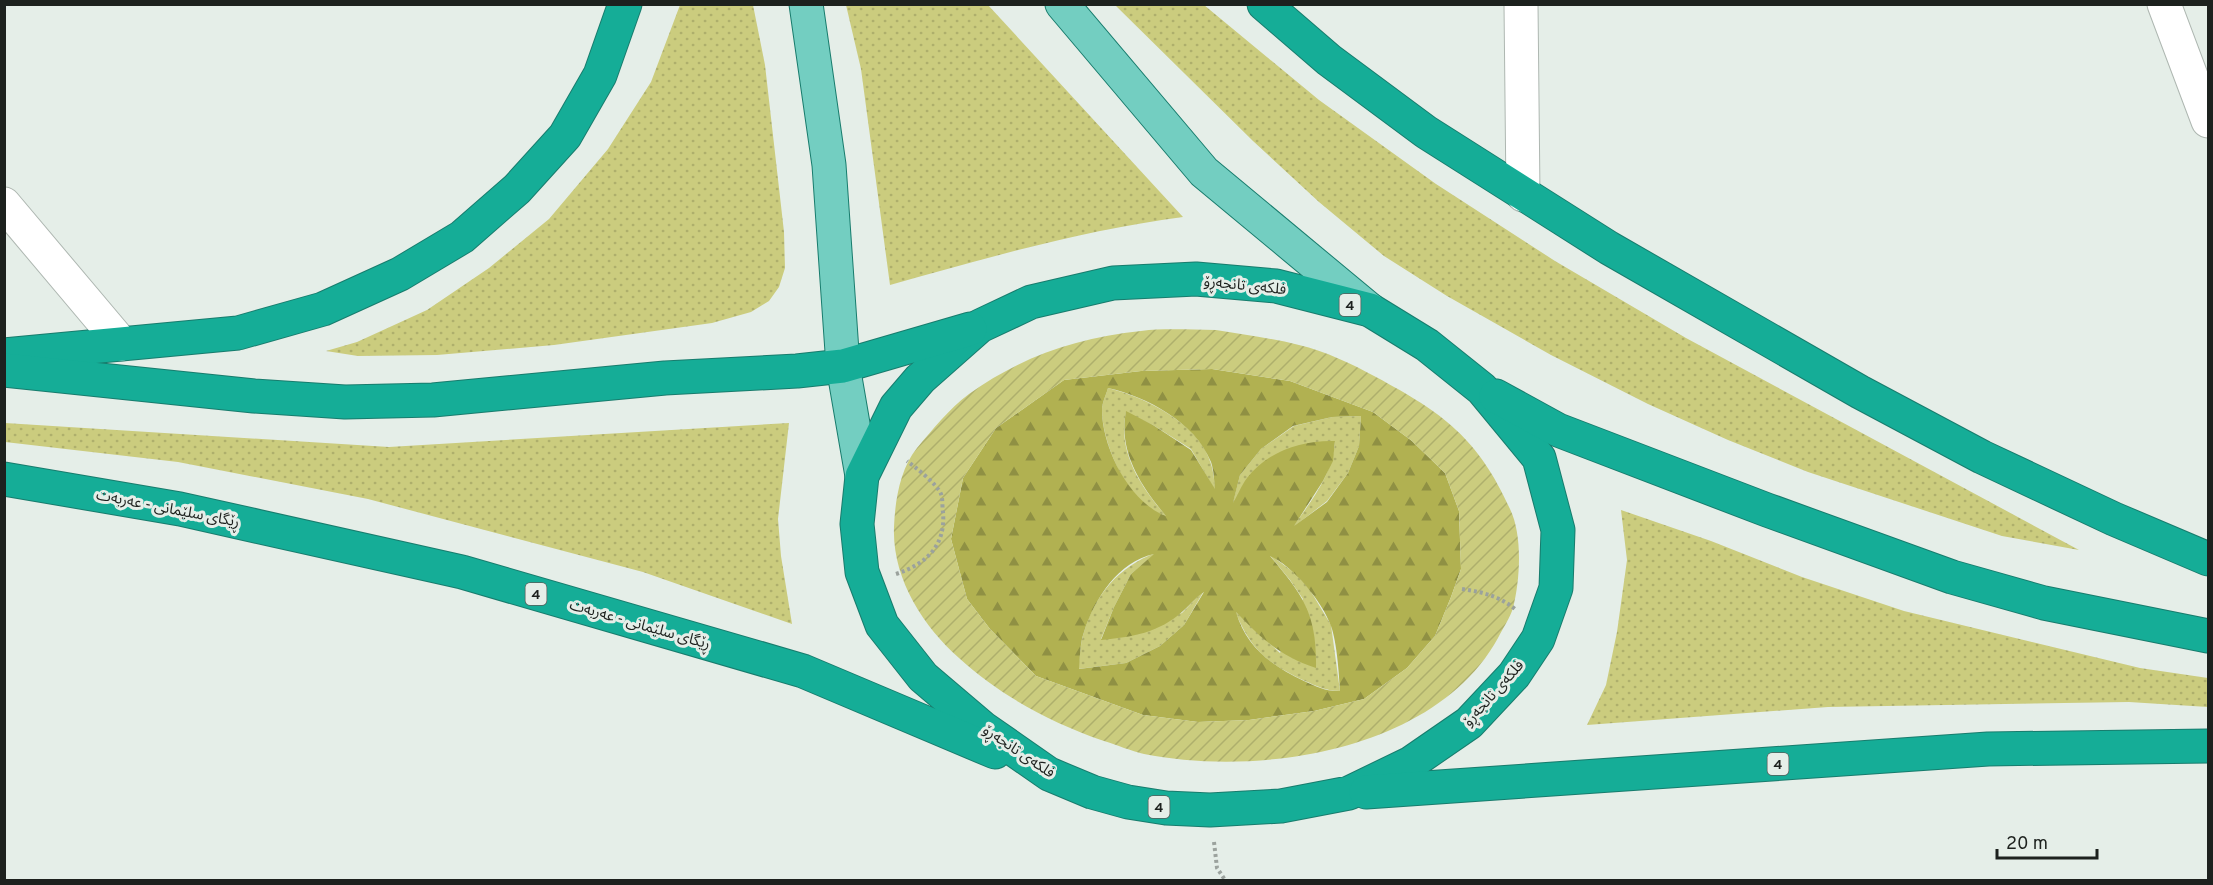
<svg xmlns="http://www.w3.org/2000/svg" width="2213" height="885" viewBox="0 0 2213 885" font-family="Overpass,'Noto Sans Arabic',sans-serif">
<defs>
<pattern id="grass-dots" width="8" height="8" patternUnits="userSpaceOnUse" patternTransform="scale(1.5)"><rect width="8" height="8" fill="#cbcc7e"/><path d="M2 2h.1M6 6h.1" fill="none" stroke="#aeaf6c" stroke-width="1.8" stroke-linecap="round"/></pattern>
<pattern id="forest-firs" width="22" height="20" patternUnits="userSpaceOnUse" patternTransform="scale(1.5)"><rect width="22" height="20" fill="#b1b151"/><path d="M5 1l3.5 6h-7zM16 11l3.5 6h-7z" fill="#8f9043"/></pattern>
<pattern id="garden-furrows" width="10" height="10" patternUnits="userSpaceOnUse" patternTransform="scale(1.5)"><rect width="10" height="10" fill="#cbcc7e"/><path d="M-1 1l2-2M0 10L10 0M9 11l2-2" fill="none" stroke="#aeaf6c"/></pattern>
</defs>
<rect width="100%" height="100%" fill="#e5eee8"/>
<!-- grass -->
<g fill="url(#grass-dots)">
<path d="M680 5H753L765 65 784 232 785 268 779 287 769 301 751 312 712 323 554 345 437 355 358 356 326 351 357 342 427 310 489 268 549 219 608 149 651 82Z"/>
<path d="M846 5H988L1183 217C1083 230 987 258 890 285L861 69Z"/>
<path d="M1115 5H1204L1319 100 1436 184 1555 261 1686 338 2079 550 2002 536 1808 472 1728 440 1648 404 1551 355 1447 296 1384 256 1319 202 1253 141Z"/>
<path d="M1108 388C1145 397 1200 424 1211 464 1214 473 1214 483 1216 492L1191 449 1153 425 1126 412C1117 453 1142 488 1167 517 1162 514 1155 512 1150 509 1124 492 1102 441 1102 410 1102 403 1106 395 1108 388Z"/>
<path d="M1361 416 1359 446 1348 473 1327 501 1292 528C1311 502 1333 474 1335 441L1232 506 1240 475 1261 449 1294 426 1332 417Z"/>
<path d="M5 423 389 447 789 423 778 519 781 556 792 624 643 572 368 499 178 462 5 442Z"/>
<path d="M1621 510 1711 541 1802 577 1904 611 2140 668 2208 678V707L2129 702 1828 707 1587 725 1606 685 1617 632 1627 560Z"/>
<path d="M1156 553 1131 574 1114 607 1101 639 1182 613 1205 589 1184 625 1160 646 1126 663 1078 669C1080 658 1080 644 1084 632 1095 595 1119 566 1156 553Z"/>
<path d="M1268 553 1297 575 1310 590 1331 625 1340 691C1327 691 1316 686 1305 681 1267 663 1251 650 1235 611L1280 653 1303 599 1290 580Z"/>
</g>
<!-- forest -->
<path fill="url(#forest-firs)" fill-rule="evenodd" d="M1212 369 1290 381 1373 412 1412 441 1445 473 1459 511 1461 569 1451 597 1435 636 1407 668 1364 699 1314 711 1249 720 1198 722 1143 715 1036 676 990 629 967 599 951 539 963 478 996 428 1064 380 1141 371ZM1108 388C1147 397 1195 422 1211 462 1214 470 1214 481 1215 489L1191 450 1153 425 1126 411C1118 452 1141 486 1166 516 1130 503 1102 448 1102 410 1102 403 1106 395 1108 388ZM1361 416 1359 446 1348 473 1327 502 1294 526 1323 481 1333 461 1335 441C1302 440 1268 451 1247 478 1241 486 1238 495 1233 503L1240 475 1261 449 1293 426 1332 417ZM1154 554 1131 574 1114 607 1101 640C1132 637 1159 633 1183 611 1190 605 1196 597 1204 592L1184 625 1160 646 1126 663 1079 669C1080 657 1080 643 1084 632 1095 598 1118 562 1154 554ZM1270 556C1293 566 1322 601 1331 626 1337 643 1339 673 1340 691 1327 692 1315 686 1304 681 1272 666 1246 647 1236 612 1263 640 1280 656 1316 668 1317 615 1304 596 1270 556Z"/>
<!-- garden -->
<path fill="url(#garden-furrows)" fill-rule="evenodd" d="M1216 330C1244 335 1272 338 1299 345 1325 351 1352 364 1376 377 1443 413 1478 438 1510 509 1523 536 1520 580 1513 608 1510 618 1503 628 1498 638 1436 751 1260 777 1144 754 1131 751 1117 745 1104 741 1050 722 1002 697 959 658 923 626 892 578 894 527 895 501 900 469 917 448 933 429 949 409 969 394 1022 356 1077 338 1141 331 1165 328 1191 330 1216 330ZM1212 369 1290 381 1373 412 1412 441 1445 473 1459 511 1461 569 1451 597 1435 636 1407 668 1364 699 1314 711 1249 720 1198 722 1143 715 1036 676 990 629 967 599 951 539 963 478 996 428 1064 380 1141 371Z"/>
<g fill="none" stroke-linecap="round" stroke-linejoin="round">
<!-- minor casing -->
<g stroke="#aeb7b1" stroke-width="35">
<g id="minor">
<path d="M1521 4 1523 195"/>
<path d="M2164 4 2208 121"/>
<path d="M4 204 122 344"/>
</g>
</g>
<!-- major casing -->
<g stroke="#187c6d" stroke-width="35">
<g id="major">
<path d="M806 4 829 165 843 366 862 476"/>
<path d="M1062 4 1204 172 1370 310"/>
</g>
</g>
<!-- highway casing -->
<g stroke="#187c6d" stroke-width="35">
<g id="highway">
<path d="M1264 4 1329 60 1426 132 1609 248 1860 392 1982 457 2114 519 2208 559"/>
<path d="M1196 279 1276 286 1370 310 1427 345 1482 389 1539 458 1558 530 1556 588 1538 639 1514 675 1469 723 1411 763 1349 793 1281 806 1210 810 1166 808 1128 802 1092 792 1049 774 983 728 923 677 882 625 862 572 857 524 862 476 896 407 920 379 980 326 1031 302 1113 283Z"/>
<path d="M4 355 238 333 323 309 400 274 462 237 517 189 565 136 600 75 625 4"/>
<path d="M4 370 254 396 345 402 433 400 665 378 797 371 843 366 970 329"/>
<path d="M1496 396 1558 430 1767 510 1952 577 2044 603 2208 636"/>
<path d="M4 479 180 509 462 572 803 671 995 752"/>
<path d="M1366 792 1988 749 2208 746"/>
</g>
</g>
<!-- path -->
<g stroke="#9ba29d" stroke-width="4" stroke-dasharray="3 3" stroke-linecap="butt">
<path d="M896 574C926 564 946 546 943 512 942 507 943 499 941 494 937 484 915 467 907 461"/>
<path d="M1462 589C1482 592 1499 596 1515 609"/>
<path d="M1214 842 1217 868 1225 880"/>
</g>
<!-- minor -->
<use href="#minor" stroke="#fff" stroke-width="33"/>
<!-- major -->
<use href="#major" stroke="#73cec1" stroke-width="33"/>
<!-- highway -->
<use href="#highway" stroke="#15ad97" stroke-width="33"/>
</g>
<g text-anchor="middle" stroke-width="6" stroke-linejoin="round" paint-order="stroke">
<!-- shield labels -->
<g fill="#e5eee8" stroke="#595e5b" stroke-width="1.5">
<rect x="1339.5" y="294" width="21" height="22" rx="4.5"/>
<rect x="525.5" y="583" width="21" height="22" rx="4.5"/>
<rect x="1767.5" y="753" width="21" height="22" rx="4.5"/>
<rect x="1148.5" y="796" width="21" height="22" rx="4.5"/>
</g>
<g font-size="14" font-weight="bold" fill="#1d211e">
<text x="1350" y="310">4</text>
<text x="536" y="599">4</text>
<text x="1778" y="769">4</text>
<text x="1159" y="812">4</text>
</g>
<!-- street labels -->
<g font-size="15" fill="#1d211e" stroke="#e5eee8">
<text transform="translate(1245 285) rotate(6)" y="5">فلکەی تانجەڕۆ</text>
<text transform="translate(168 508) rotate(11)" y="5">ڕێگای سلێمانی - عەربەت</text>
<text transform="translate(640 624) rotate(16)" y="5">ڕێگای سلێمانی - عەربەت</text>
<text transform="translate(1493 693) rotate(-48)" y="5">فلکەی تانجەڕۆ</text>
<text transform="translate(1019 751) rotate(34)" y="5">فلکەی تانجەڕۆ</text>
</g>
</g>
<!-- border -->
<rect width="2213" height="885" fill="none" stroke="#1d211e" stroke-width="12"/>
<!-- scale -->
<path d="M1997 849v9h100v-9" fill="none" stroke="#1d211e" stroke-width="3"/>
<text x="2006" y="849" font-size="18" fill="#1d211e" stroke="#e5eee8" stroke-width="4.5" paint-order="stroke">20 m</text>
</svg>
